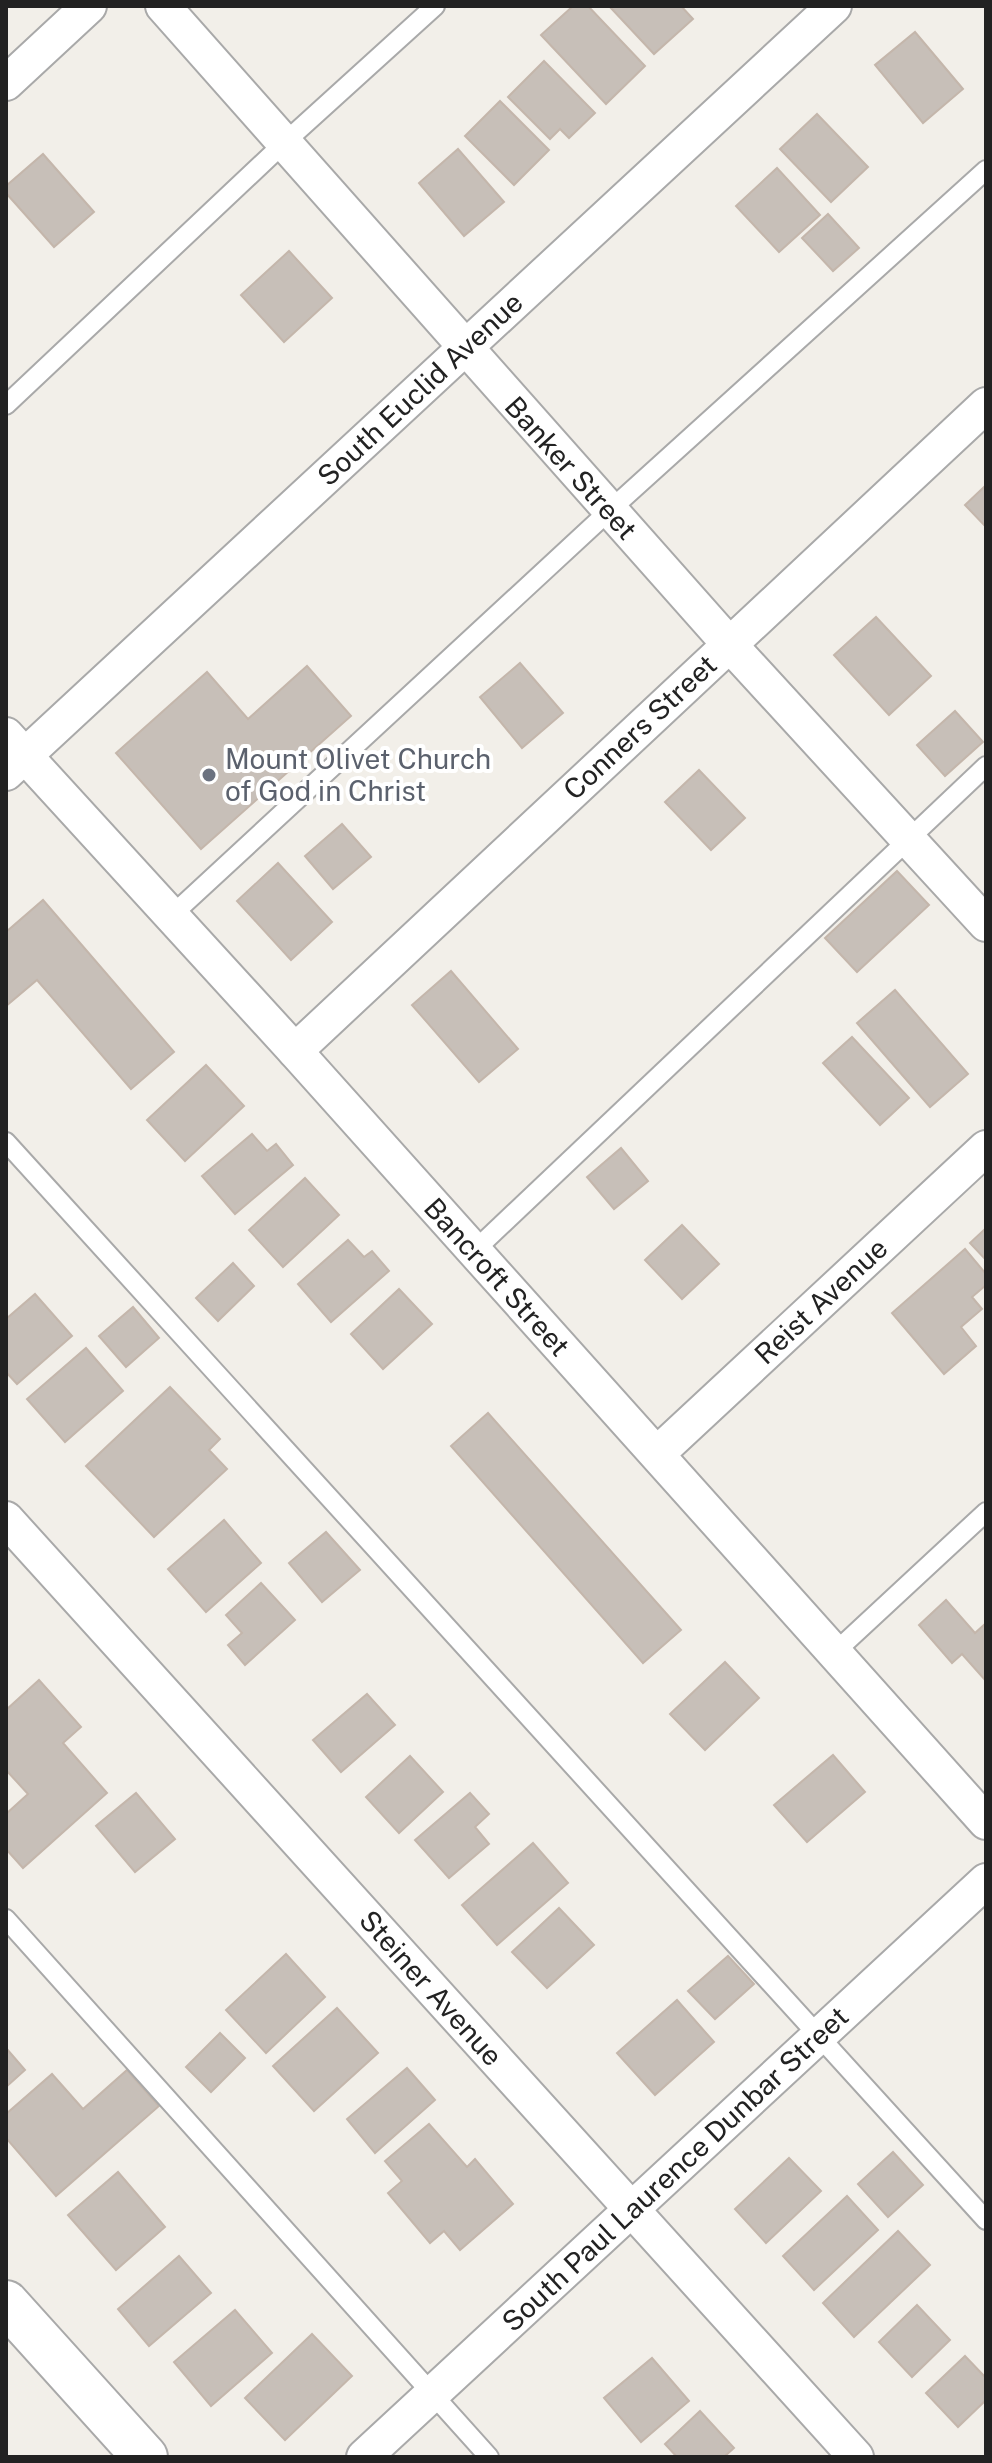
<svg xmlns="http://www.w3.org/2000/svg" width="992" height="2463" viewBox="0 0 992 2463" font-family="'Public Sans',sans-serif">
<rect width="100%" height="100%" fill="#f2efe9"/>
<!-- building -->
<g fill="#c7bfb8" stroke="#c4b6ab" stroke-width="2">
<path d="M573 6H588L645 66 606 104 541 35Z"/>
<path d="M609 6H681L693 19 654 54Z"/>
<path d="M915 32 963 89 923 123 875 65Z"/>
<path d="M544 61 595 113 569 138 560 129 550 139 508 97Z"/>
<path d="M500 101 549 150 514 185 465 136Z"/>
<path d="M817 114 868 167 831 202 780 149Z"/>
<path d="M458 149 504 202 464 236 419 183Z"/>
<path d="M43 154 94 212 54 247 6 193V186Z"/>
<path d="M777 168 820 215 779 252 736 206Z"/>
<path d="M828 214 859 248 833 271 802 238Z"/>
<path d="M289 251 332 298 284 342 241 295Z"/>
<path d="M986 485V527L965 505Z"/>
<path d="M876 617 931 676 889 715 834 655Z"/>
<path d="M520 663 563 713 522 748 480 697Z"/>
<path d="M307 666 351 716 201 849 116 753 207 672 248 719Z"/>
<path d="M955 711 983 742 945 776 917 745Z"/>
<path d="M699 770 745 818 711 850 665 802Z"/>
<path d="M342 824 371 857 333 889 305 856Z"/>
<path d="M278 863 332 922 291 960 237 901Z"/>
<path d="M897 871 929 905 857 972 825 938Z"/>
<path d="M43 900 174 1052 131 1089 37 980 6 1006V932Z"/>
<path d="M451 971 518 1049 479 1082 412 1005Z"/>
<path d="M895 990 968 1074 930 1107 857 1023Z"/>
<path d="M852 1037 909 1098 880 1125 823 1063Z"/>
<path d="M206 1065 244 1106 185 1161 147 1120Z"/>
<path d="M252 1134 267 1151 276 1144 293 1165 235 1214 202 1176Z"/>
<path d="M621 1148 648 1181 614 1209 587 1177Z"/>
<path d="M305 1178 339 1215 283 1267 249 1230Z"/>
<path d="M682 1225 719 1264 682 1299 645 1260Z"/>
<path d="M986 1228V1260L970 1243Z"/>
<path d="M348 1240 364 1257 372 1251 389 1271 331 1322 298 1284Z"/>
<path d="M965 1249 986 1274V1285L972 1297 982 1309 961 1327 976 1346 944 1374 892 1313Z"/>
<path d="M233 1263 254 1286 218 1321 196 1298Z"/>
<path d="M399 1289 432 1324 383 1369 351 1334Z"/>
<path d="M35 1294 72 1336 17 1384 6 1372V1319Z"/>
<path d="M133 1307 159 1338 126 1367 99 1336Z"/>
<path d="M86 1348 123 1391 65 1442 27 1399Z"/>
<path d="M170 1387 220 1439 209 1450 227 1469 154 1537 86 1466Z"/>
<path d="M488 1413 681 1630 643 1663 451 1446Z"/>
<path d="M224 1520 261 1563 206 1612 168 1569Z"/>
<path d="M326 1532 360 1570 322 1602 289 1563Z"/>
<path d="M261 1583 295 1620 245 1665 228 1645 242 1633 226 1615Z"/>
<path d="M946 1600 975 1633 986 1623V1681L962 1654 952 1663 919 1625Z"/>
<path d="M725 1662 759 1698 705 1750 670 1714Z"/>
<path d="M39 1680 81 1727 63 1743 107 1793 23 1868 6 1849V1814L28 1794 6 1770V1710Z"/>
<path d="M367 1694 395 1725 341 1772 313 1740Z"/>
<path d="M833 1755 865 1792 807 1842 774 1805Z"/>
<path d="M410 1756 443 1792 399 1833 366 1797Z"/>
<path d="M136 1793 175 1839 135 1872 96 1826Z"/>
<path d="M470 1793 489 1814 475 1827 489 1844 449 1878 415 1840Z"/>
<path d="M533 1843 568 1883 497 1945 462 1905Z"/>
<path d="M559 1908 594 1945 547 1988 512 1952Z"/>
<path d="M286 1954 325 1997 266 2053 226 2010Z"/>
<path d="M728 1956 754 1984 715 2019 688 1991Z"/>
<path d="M677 2000 714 2042 655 2095 617 2053Z"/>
<path d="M337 2008 378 2053 314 2111 273 2066Z"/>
<path d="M220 2033 245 2058 211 2092 186 2067Z"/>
<path d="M6 2048 25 2070 6 2087Z"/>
<path d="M407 2068 435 2100 375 2153 347 2119Z"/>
<path d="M127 2070 159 2106 56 2196 6 2138V2114L52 2074 83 2109Z"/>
<path d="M429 2124 467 2167 475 2159 513 2204 460 2250 444 2231 430 2243 388 2193 402 2181 385 2161Z"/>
<path d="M893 2152 923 2185 888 2217 858 2184Z"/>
<path d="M789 2158 821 2191 766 2243 735 2209Z"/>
<path d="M118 2172 165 2227 116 2270 68 2215Z"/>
<path d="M847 2196 878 2230 814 2290 783 2256Z"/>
<path d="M898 2231 930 2265 854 2337 823 2303Z"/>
<path d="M179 2256 211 2293 149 2346 118 2309Z"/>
<path d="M917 2305 950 2340 912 2377 879 2342Z"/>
<path d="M235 2310 272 2353 211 2406 174 2362Z"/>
<path d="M312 2334 352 2376 285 2440 245 2398Z"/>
<path d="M965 2356 986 2378V2400L958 2427 926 2393Z"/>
<path d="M652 2358 689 2401 641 2442 604 2398Z"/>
<path d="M700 2411 734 2448 724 2457H677L665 2444Z"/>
</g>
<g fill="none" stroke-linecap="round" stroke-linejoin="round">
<!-- service casing -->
<g stroke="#a9a9a9" stroke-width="22">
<g id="service">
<path d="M6 405 284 143 435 6"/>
<path d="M171 916 609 511 986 170"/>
<path d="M6 1142 986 2220"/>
<path d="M473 1252 986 766"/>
<path d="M834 1653 986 1512"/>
<path d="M6 1919 489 2457"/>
</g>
</g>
<!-- minor casing -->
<g stroke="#a9a9a9" stroke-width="38">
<g id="minor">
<path d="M163 6 729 644 986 924"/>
<path d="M6 83 89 6"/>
<path d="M6 735 295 1051 986 1822"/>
<path d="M6 773 834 6"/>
<path d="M295 1051 986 405"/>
<path d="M657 1454 986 1148"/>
<path d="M6 1519 856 2457"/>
<path d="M364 2457 986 1881"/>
</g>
</g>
<!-- tertiary casing -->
<g stroke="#a9a9a9" stroke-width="48">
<path id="tertiary" d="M6 2303 145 2457"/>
</g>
<!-- service -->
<use href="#service" stroke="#fff" stroke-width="18"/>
<!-- minor -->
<use href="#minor" stroke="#fff" stroke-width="34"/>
<!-- tertiary -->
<use href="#tertiary" stroke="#fff" stroke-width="44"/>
</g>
<!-- markers -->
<circle fill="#6b7280" stroke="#fff" stroke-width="3" cx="209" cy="775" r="8"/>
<g text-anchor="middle" stroke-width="8" stroke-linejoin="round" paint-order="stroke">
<!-- street labels -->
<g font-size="28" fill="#222" stroke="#fff">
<text transform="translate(420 389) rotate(-43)" y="10">South Euclid Avenue</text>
<text transform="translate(571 468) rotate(48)" y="10">Banker Street</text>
<text transform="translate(640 727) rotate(-43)" y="10">Conners Street</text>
<text transform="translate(497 1277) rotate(48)" y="10">Bancroft Street</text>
<text transform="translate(821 1301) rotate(-43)" y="10">Reist Avenue</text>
<text transform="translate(431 1988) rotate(48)" y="10">Steiner Avenue</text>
<text transform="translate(675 2169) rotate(-43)" y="10">South Paul Laurence Dunbar Street</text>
</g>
<!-- worship labels -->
<g font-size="28" fill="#5b616d" stroke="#fff" text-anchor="start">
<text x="225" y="769">Mount Olivet Church<tspan x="225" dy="32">of God in Christ</tspan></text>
</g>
</g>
<!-- border -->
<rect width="992" height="2463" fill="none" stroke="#222222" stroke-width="16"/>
</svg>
